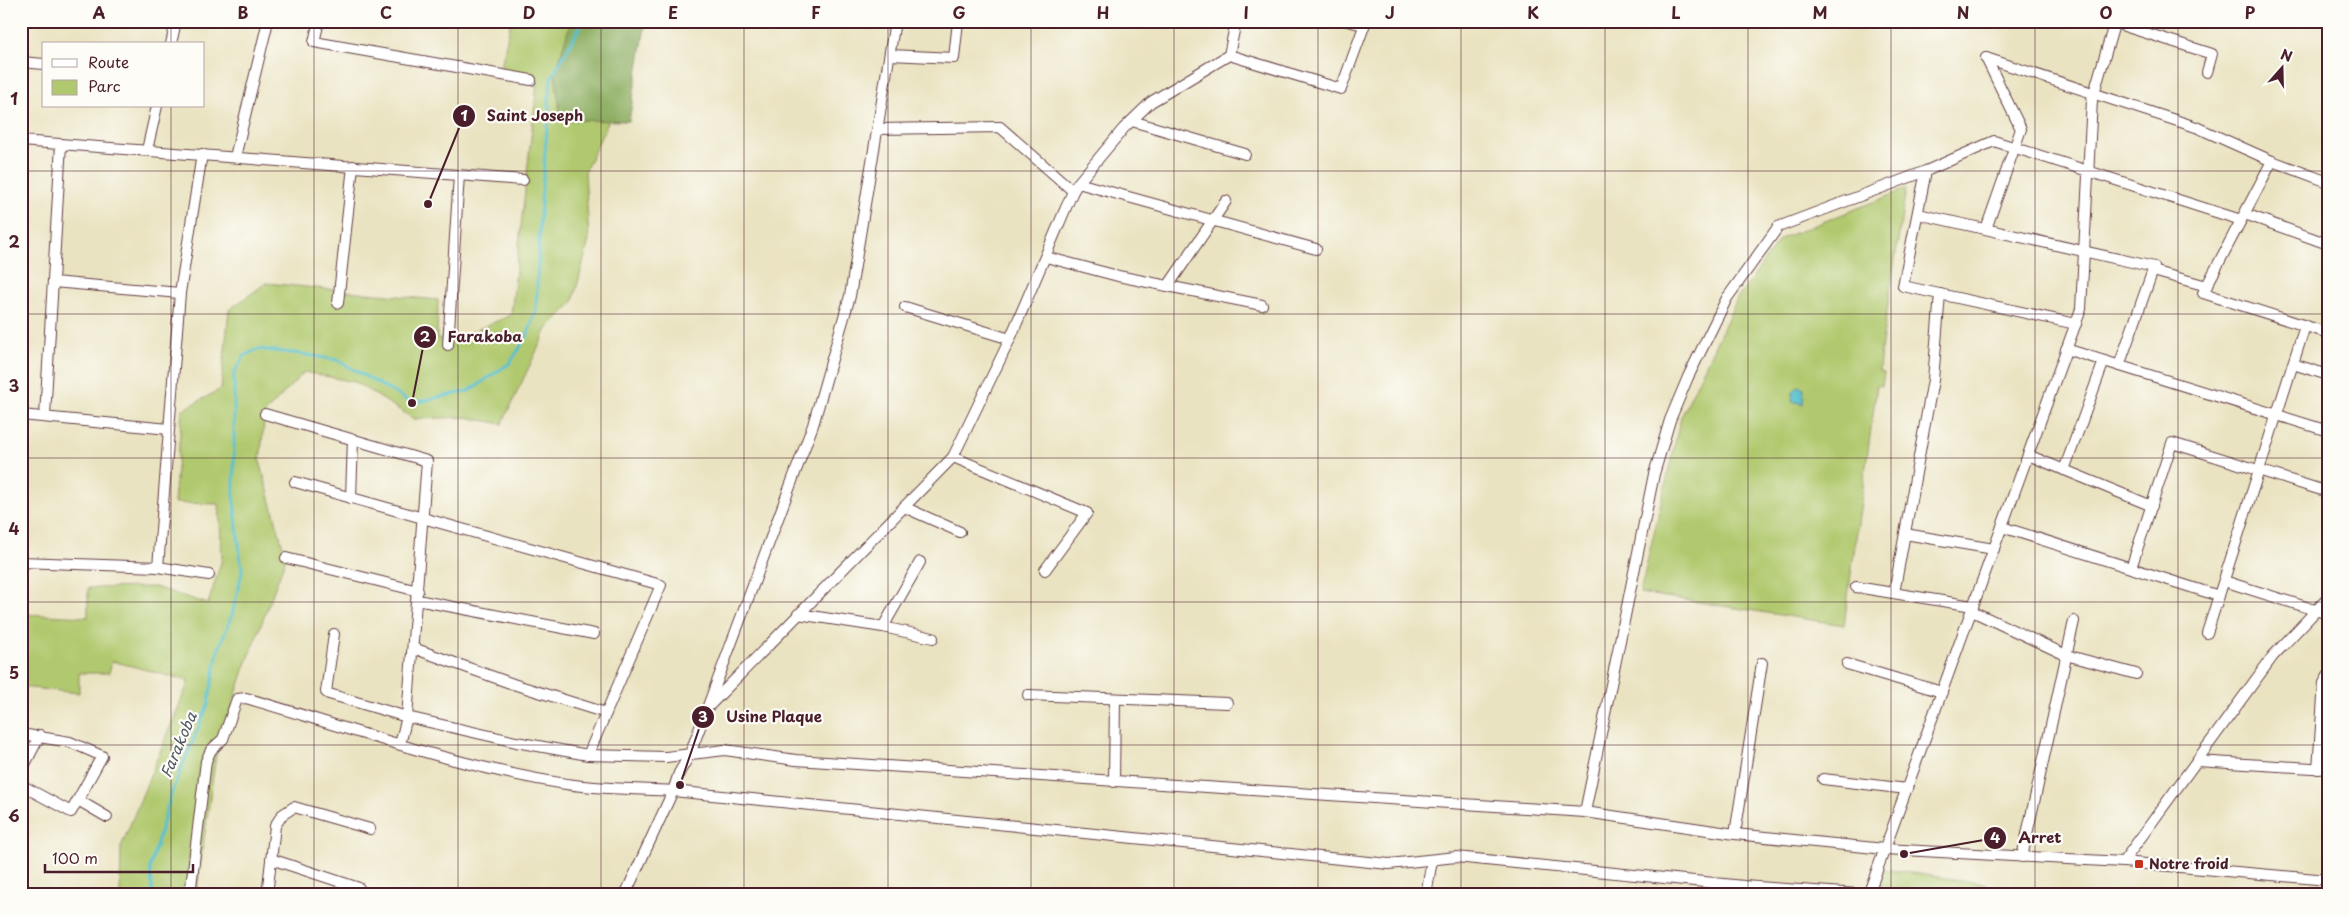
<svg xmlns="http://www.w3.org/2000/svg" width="2349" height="916" viewBox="0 0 2349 916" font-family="'Playpen Sans',sans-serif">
<rect width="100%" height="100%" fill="#fdfcf7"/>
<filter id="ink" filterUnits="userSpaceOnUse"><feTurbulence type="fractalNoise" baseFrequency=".02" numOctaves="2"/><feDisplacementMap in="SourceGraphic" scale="10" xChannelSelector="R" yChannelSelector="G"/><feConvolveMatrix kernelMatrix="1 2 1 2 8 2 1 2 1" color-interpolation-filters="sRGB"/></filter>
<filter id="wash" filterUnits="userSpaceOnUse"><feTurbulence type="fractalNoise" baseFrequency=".0096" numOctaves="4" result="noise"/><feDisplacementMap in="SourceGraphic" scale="20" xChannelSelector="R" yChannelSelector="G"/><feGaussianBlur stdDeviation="1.12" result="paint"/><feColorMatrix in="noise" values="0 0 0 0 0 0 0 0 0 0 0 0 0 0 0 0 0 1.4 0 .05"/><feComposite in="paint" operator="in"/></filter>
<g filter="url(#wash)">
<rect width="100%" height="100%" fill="#eae3c1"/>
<!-- green -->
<g fill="#b1c96e" stroke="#7e744c">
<path d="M511 21H614L609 120 585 171 589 240 573 302 547 329 502 424 466 417 414 419 355 382 304 372 265 413 260 461 286 558 244 670 216 755 196 895H120L121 847 189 681 112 661 109 673H79V693L21 687V614L88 617V588L155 587 208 604 222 559 219 504 174 503 182 410 221 389 229 310 266 283 438 300 437 339H456L511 315 537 84 499 76Z"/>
<path d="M1906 189 1881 349 1879 371 1884 372 1882 386 1877 385 1844 625 1640 593 1681 417 1737 299 1780 239Z"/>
<path d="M1884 869 1987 884 1984 895H1878Z"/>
</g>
<!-- forest -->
<path fill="#8cad61" stroke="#6b6646" d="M571 21H646L629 121 561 120 555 74Z"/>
<!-- water -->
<path fill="#54c0ce" stroke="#4f707c" d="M1798 386 1804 389 1803 404 1792 401 1793 392Z"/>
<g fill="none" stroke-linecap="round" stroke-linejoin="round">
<!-- stream -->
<path stroke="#54c0ce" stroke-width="3" d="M153 895 150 867 172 791 208 705 218 651 232 615 242 572 234 499V373L244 356 258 349 301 354 337 360 412 403 469 391 510 363 527 336 536 311 540 215 551 78 583 21"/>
</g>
</g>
<g filter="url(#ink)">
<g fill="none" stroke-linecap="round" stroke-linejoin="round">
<!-- street casing -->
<g stroke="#623c42" stroke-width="12">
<g id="street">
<path d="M319 21 314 42 531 80"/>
<path d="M1347 21 1364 25"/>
<path d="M2115 23 2212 54 2207 72"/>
<path d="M171 44 176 21"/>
<path d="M890 55 954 58 958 21"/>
<path d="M1229 55 1236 21"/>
<path d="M1986 58 2196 127 2272 161 2328 182"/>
<path d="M21 62 44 64"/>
<path d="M1132 121 1245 154"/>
<path d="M878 129 1000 127 1073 191"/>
<path d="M21 141 523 180"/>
<path d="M147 150 157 106"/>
<path d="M235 157 268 21"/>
<path d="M2272 161 2203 293 2328 333"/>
<path d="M1926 171 1903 286 2076 324"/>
<path d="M1078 183 1316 249"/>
<path d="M1918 214 2154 267 2119 366"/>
<path d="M2245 214 2328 244"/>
<path d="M1986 229 2021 129 1986 58"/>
<path d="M1046 257 1118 276 1262 305"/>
<path d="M2153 271 2207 286"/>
<path d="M53 282 180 293"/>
<path d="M1168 286 1226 201"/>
<path d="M338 303 353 166"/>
<path d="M905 307 1010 339"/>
<path d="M448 345 459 175"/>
<path d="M2066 349 2328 431"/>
<path d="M2293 364 2328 375"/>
<path d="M265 414 427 461 407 717 400 744"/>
<path d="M21 415 169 429"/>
<path d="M45 416 61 144"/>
<path d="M2028 455 2152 506"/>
<path d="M953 457 1087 513 1045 570"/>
<path d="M2064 470 2104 361"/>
<path d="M295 482 661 585 588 755"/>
<path d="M351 498 353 439"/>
<path d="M904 507 960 532"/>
<path d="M2002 527 2219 596"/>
<path d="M1905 534 1994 549"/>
<path d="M286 558 418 591"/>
<path d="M21 562 158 567 209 575"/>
<path d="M158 567 180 293 202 154"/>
<path d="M2131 568 2172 443 2328 492"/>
<path d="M2224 581 2328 614"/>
<path d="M1856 587 1973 606"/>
<path d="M1894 593 1933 380 1940 294"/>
<path d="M417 600 594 634"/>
<path d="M1972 611 2066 655 2136 674"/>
<path d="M798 614 883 627 933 638"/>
<path d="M883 627 920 562"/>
<path d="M2207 633 2305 326"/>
<path d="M334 634 326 692 329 694 407 717 516 742 588 755 666 757 725 750 796 760 1585 812 1735 834 1885 849 2123 862 2328 880"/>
<path d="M413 648 513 684 606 713"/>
<path d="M1847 664 1942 692"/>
<path d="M1028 695 1227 703"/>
<path d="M710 705 953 457 1010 339 1073 191 1078 183 1124 128 1151 102 1229 55 1341 89 1366 21"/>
<path d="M21 734 70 742 102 756 71 812 21 785"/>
<path d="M2197 761 2328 769"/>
<path d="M2318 769 2324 683 2328 676"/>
<path d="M21 772 40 735"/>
<path d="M1823 779 1907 789"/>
<path d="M1114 782 1115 699"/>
<path d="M78 800 107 817"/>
<path d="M1585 812 1654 474 1670 420 1688 377 1727 298 1778 227 1926 171 1994 141 2241 220"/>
<path d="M1735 834 1762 663"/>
<path d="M2022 857 2074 621"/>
<path d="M271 859 359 888"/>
<path d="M2123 862 2273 656 2328 598"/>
<path d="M190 895 206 761 211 750 223 739 237 699 246 698C351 729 458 767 566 784 601 789 638 789 673 791L1389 864 1456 857 1744 886 1873 895"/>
<path d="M267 895 275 826 282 815 294 807 370 829"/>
<path d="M625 895 673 791 679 773 690 754 813 425 850 296 895 21"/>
<path d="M1426 895 1432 860"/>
<path d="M1868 895 2081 309 2092 100 2115 21"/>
</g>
</g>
<!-- street -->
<use href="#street" stroke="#fff" stroke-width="10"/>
</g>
</g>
<!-- grid -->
<path fill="none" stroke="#4a1f2b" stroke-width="1" stroke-opacity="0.55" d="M171 21V44M314 21V895M458 21V895M601 21V895M744 21V895M888 21V895M1031 21V895M1174 21V895M1318 21V895M1461 21V895M1605 21V895M1748 21V895M1891 21V895M2035 21V895M2178 21V895M171 106V895M21 171H2328M21 314H2328M21 458H2328M21 602H2328M21 745H2328"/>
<!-- markers -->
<rect fill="#c8321e" stroke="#fdfcf7" stroke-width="2" x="2134" y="859" width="10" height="10" rx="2.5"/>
<g text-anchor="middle" stroke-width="4.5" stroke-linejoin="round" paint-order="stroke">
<!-- poi labels -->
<g font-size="14" font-weight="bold" fill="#4a1f2b" stroke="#fdfcf7" text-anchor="start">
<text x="2149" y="869">Notre froid</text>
</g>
<!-- water labels -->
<g font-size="15" font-style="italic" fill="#4e5764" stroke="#fdfcf7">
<text transform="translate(179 745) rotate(-67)" y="5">Farakoba</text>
</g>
</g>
<!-- callouts -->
<path fill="none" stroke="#4a1f2b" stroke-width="2" d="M428 204L464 116M412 403L425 337M680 785L703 717M1904 854L1995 838"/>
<g fill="#4a1f2b" stroke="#fdfcf7" stroke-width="2">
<circle cx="428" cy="204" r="5"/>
<circle cx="412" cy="403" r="5"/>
<circle cx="680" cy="785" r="5"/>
<circle cx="1904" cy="854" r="5"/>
<circle cx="464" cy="116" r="12"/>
<circle cx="425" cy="337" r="12"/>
<circle cx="703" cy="717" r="12"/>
<circle cx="1995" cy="838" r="12"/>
</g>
<g font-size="15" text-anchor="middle" font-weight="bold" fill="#fff">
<text x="464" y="121">1</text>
<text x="425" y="342">2</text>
<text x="703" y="722">3</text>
<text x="1995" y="843">4</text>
</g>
<g font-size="15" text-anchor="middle" font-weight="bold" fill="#4a1f2b" stroke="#fdfcf7" stroke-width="4.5" stroke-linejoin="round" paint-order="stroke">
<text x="535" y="121">Saint Joseph</text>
<text x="485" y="342">Farakoba</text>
<text x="774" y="722">Usine Plaque</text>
<text x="2040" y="843">Arret</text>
</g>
<!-- margin -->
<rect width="2349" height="916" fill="none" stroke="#fdfcf7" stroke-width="55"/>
<!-- legend -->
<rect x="42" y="42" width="162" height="65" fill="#fdfcf7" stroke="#b5a4a5"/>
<rect x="52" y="59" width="25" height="8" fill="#ffffff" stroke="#b5a4a5"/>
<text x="88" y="68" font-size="15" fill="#4a1f2b">Route</text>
<rect x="52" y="80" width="25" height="15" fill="#b1c96e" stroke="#b5a4a5"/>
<text x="88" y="92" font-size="15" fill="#4a1f2b">Parc</text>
<!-- north arrow -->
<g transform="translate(2282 68) rotate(20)" stroke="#fdfcf7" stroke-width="4" paint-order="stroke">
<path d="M0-4L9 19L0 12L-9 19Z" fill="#4a1f2b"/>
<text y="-8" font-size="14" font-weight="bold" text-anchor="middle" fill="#4a1f2b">N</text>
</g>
<!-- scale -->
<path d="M45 864v8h148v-8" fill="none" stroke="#4a1f2b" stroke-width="2.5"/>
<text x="52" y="864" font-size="15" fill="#4a1f2b" stroke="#fdfcf7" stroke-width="4" paint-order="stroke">100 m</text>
<rect x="28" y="28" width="2294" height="860" fill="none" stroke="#4a1f2b" stroke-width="2"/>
<g font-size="16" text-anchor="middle" font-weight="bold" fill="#4a1f2b">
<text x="99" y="19">A</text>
<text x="243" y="19">B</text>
<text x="386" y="19">C</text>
<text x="529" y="19">D</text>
<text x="673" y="19">E</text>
<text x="816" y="19">F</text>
<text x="959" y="19">G</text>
<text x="1103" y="19">H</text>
<text x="1246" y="19">I</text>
<text x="1390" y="19">J</text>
<text x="1533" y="19">K</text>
<text x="1676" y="19">L</text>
<text x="1820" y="19">M</text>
<text x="1963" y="19">N</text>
<text x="2106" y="19">O</text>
<text x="2250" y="19">P</text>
<text x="14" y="105">1</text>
<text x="14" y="248">2</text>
<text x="14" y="392">3</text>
<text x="14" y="535">4</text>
<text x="14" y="679">5</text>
<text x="14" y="822">6</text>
</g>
</svg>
